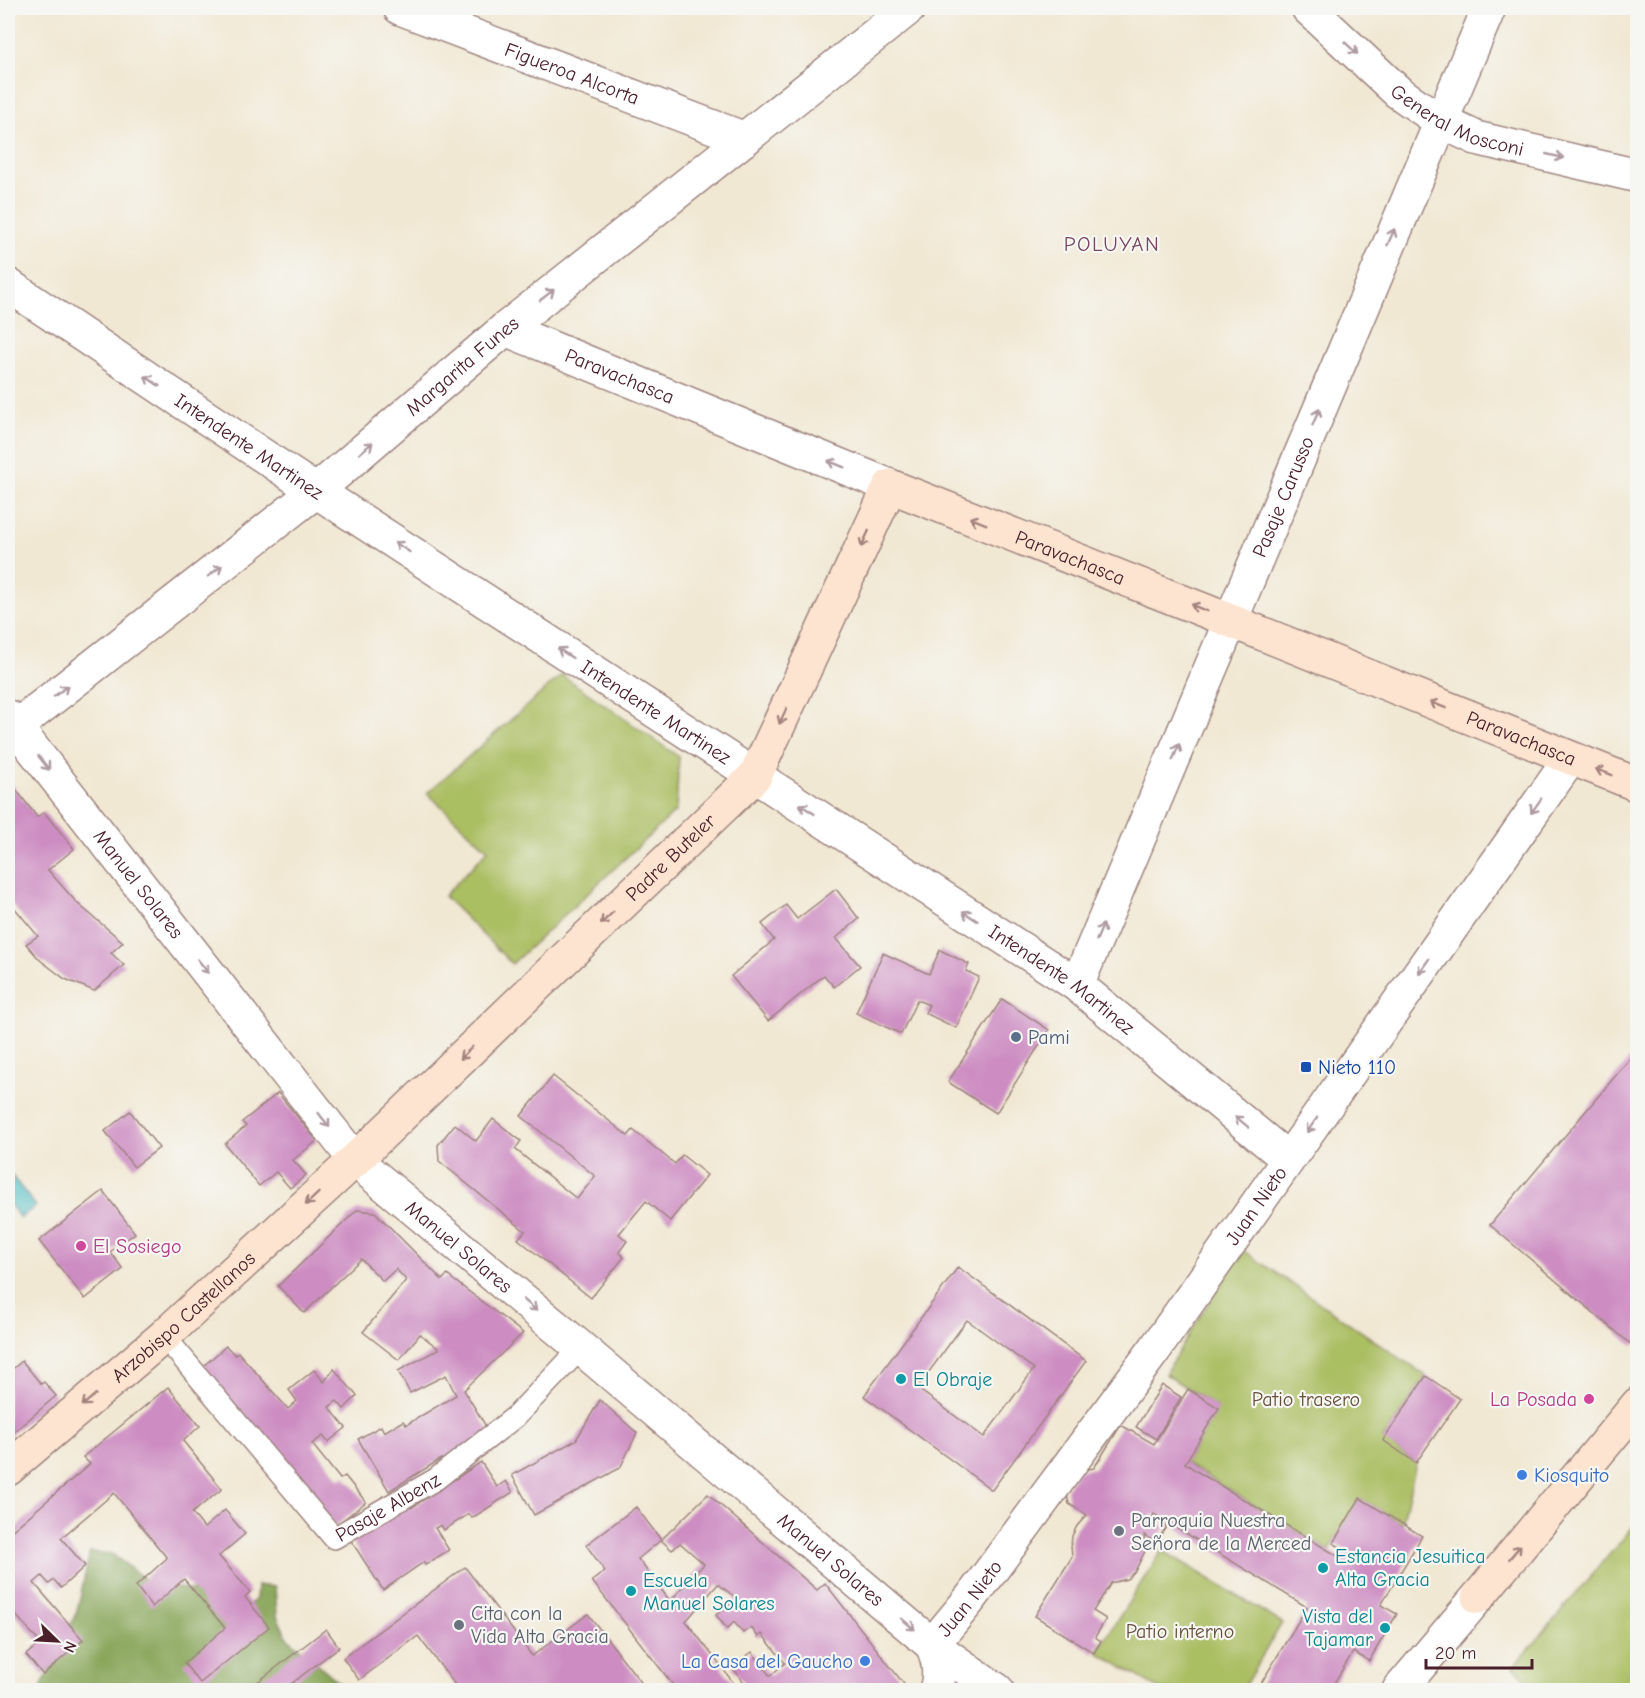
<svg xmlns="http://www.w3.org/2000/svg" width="1645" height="1698" viewBox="0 0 1645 1698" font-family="'Comic Neue',sans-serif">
<rect width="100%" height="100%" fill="#f6f6f2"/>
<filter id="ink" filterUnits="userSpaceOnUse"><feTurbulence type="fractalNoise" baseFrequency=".0167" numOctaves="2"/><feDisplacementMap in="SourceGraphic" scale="12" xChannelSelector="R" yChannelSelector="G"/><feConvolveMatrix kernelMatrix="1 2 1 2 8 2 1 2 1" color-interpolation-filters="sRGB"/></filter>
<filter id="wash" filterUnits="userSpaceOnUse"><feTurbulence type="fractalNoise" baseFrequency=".008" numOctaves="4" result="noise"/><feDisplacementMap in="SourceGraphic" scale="24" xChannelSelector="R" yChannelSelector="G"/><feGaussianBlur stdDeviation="1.35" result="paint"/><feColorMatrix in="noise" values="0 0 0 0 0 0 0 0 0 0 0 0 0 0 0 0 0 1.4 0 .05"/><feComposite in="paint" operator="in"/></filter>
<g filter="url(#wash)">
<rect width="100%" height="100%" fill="#f1e8d3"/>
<!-- green -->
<g fill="#aabe62" stroke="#7a6e46" stroke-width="1.5">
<path d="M562 675 679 757 676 811 512 964 444 896 488 850 427 793Z"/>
<path d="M1241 1249 1426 1376 1383 1439 1416 1463 1402 1524 1360 1499 1329 1551 1185 1463 1218 1408 1165 1374Z"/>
<path d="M1637 1522V1690H1537L1514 1667Z"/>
<path d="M1162 1550 1282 1623 1242 1690H1161L1097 1652Z"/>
</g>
<!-- forest -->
<path fill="#87a558" stroke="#686242" stroke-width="1.5" d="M90 1552 112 1554 149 1582 215 1595 239 1613 256 1599 257 1585 275 1587 277 1616 287 1637 348 1690H40L77 1611Z"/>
<!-- water -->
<path fill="#4dbcc2" stroke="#4c6e76" stroke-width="1.5" d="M11 1175 36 1206 20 1218 8 1202V1178Z"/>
<g id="blocks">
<!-- building -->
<g fill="#cd8dc2" fill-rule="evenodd">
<path d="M8 779 37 817 44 812 74 849 48 870 77 903 123 942 111 953 124 965 94 991 65 979 40 960 26 944 38 936 8 900Z"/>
<path d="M836 889 859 919 836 938 860 966 834 987 824 975 768 1021 731 976 774 940 762 924 786 905 797 919Z"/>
<path d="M940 950 969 964 966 971 979 977 956 1028 925 1013 929 1005 917 1000 901 1034 856 1013 883 953 929 974Z"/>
<path d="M1002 999 1049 1030 996 1113 948 1082Z"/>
<path d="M1638 1049V1341L1633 1346 1490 1225Z"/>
<path d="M553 1076 628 1136 633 1130 675 1164 682 1155 707 1175 670 1221 646 1201 619 1234 627 1241 619 1252 624 1257 591 1298 518 1239 525 1231 439 1161 438 1145 455 1124 476 1141 493 1119 521 1141 515 1149 577 1199 595 1176 521 1116Z"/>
<path d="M278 1093 317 1141 293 1160 306 1175 290 1188 276 1172 259 1186 225 1144 246 1126 242 1122Z"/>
<path d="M130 1111 159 1148 134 1167 105 1131Z"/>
<path d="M103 1191 135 1233 110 1252 123 1269 85 1299 39 1241Z"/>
<path d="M357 1210 375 1212 442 1280 447 1275 523 1333 464 1390 490 1433 442 1462 441 1459 389 1491 358 1439 381 1426 384 1432 403 1421 406 1425 456 1395 446 1375 410 1393 398 1371 439 1349 420 1334 399 1360 363 1332 406 1280 396 1269 383 1281 361 1259 304 1313 278 1286Z"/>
<path d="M958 1267 1086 1361 992 1490 864 1396ZM967 1320 1034 1369 984 1437 917 1388Z"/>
<path d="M226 1346 235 1355 238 1352 288 1409 297 1401 289 1390 314 1370 324 1382 334 1369 357 1396 344 1409 337 1401 329 1407 346 1428 328 1442 323 1436 312 1444 340 1479 345 1476 366 1502 335 1526 200 1369Z"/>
<path d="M22 1361 41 1384 44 1382 56 1396 8 1437V1373Z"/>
<path d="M1426 1376 1460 1399 1416 1463 1383 1440Z"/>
<path d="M1162 1385 1181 1397 1156 1439 1136 1427Z"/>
<path d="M168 1387 200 1426 183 1441 222 1489 192 1513 204 1528 225 1510 245 1534 219 1556 250 1592 245 1597 269 1627 200 1683 184 1663 225 1628 184 1579 152 1607 136 1586 167 1558 114 1493 61 1538 85 1566 61 1588 54 1580 49 1584 42 1576 34 1583 83 1640 43 1675 26 1655 40 1643 8 1606V1534L90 1464 83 1457Z"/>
<path d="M1188 1389 1219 1408 1185 1463 1198 1472 1341 1558 1345 1550 1333 1543 1360 1498 1422 1536 1381 1605 1397 1614 1369 1661 1353 1652 1330 1690H1257L1307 1607 1154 1514 1152 1518 1166 1527 1156 1543 1144 1535 1145 1551 1135 1571 1127 1579 1111 1583 1093 1611 1106 1619 1095 1637 1101 1641 1094 1653 1035 1616 1072 1557 1071 1546 1072 1536 1077 1526 1087 1515 1069 1504 1066 1490 1078 1471 1094 1468 1121 1425 1154 1444Z"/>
<path d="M600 1400 637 1433 620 1468 534 1515 512 1475 576 1440Z"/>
<path d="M481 1462 497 1487 506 1481 513 1492 472 1518 469 1514 444 1530 441 1525 435 1528 449 1550 425 1565 424 1562 383 1590 348 1536 389 1508 394 1516 409 1506 411 1508Z"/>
<path d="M708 1494 817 1590 825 1583 907 1688 906 1690H750L732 1667 752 1652 770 1676 785 1663 762 1634 758 1637 751 1627 743 1633 734 1622 727 1629 716 1615 736 1598 718 1584 686 1621 739 1690H677L592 1581 605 1571 586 1545 636 1507 661 1540 638 1559 670 1601 704 1564 680 1543 672 1550 661 1540Z"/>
<path d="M465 1567 532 1656 588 1614 647 1690H459L418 1636 359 1680 343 1658Z"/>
<path d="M326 1629 339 1647 283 1690H260L255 1684Z"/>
</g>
</g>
</g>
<g filter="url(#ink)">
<use href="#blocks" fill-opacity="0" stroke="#9e847f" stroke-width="1.5"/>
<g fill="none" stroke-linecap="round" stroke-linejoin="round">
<!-- lane casing -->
<g stroke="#9e847f" stroke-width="24">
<g id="lane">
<path id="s1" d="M164 1336 334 1538 436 1479 516 1416 581 1348"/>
</g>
</g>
<!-- street casing -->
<g stroke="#9e847f" stroke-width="36">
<g id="street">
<path id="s2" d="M400 8 745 139"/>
<path id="s3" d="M1308 8 1398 92 1440 121 1476 138 1638 176"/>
<path id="s4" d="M8 285 316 491 1077 985 1288 1159"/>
<path id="s5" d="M505 329 890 486"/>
<path id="s6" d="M8 717 355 1160 581 1348 932 1645 997 1690"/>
<path id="s7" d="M8 733 316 491 505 329 909 8"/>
<path id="s8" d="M1077 985 1489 8"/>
<path id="s9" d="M932 1645 971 1598 1155 1349 1570 759"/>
<path d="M932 1645C939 1660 941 1675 936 1690"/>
<path d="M1399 1690 1478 1597"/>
</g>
</g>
<!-- secondary casing -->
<g stroke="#9e847f" stroke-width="36">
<g id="secondary">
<path id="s10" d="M8 1469 164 1336 355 1160 755 776 890 486 1231 621 1638 785"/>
<path d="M1478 1597 1638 1404"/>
</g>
</g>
<!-- lane -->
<use href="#lane" stroke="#fff" stroke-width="21"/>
<!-- street -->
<use href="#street" stroke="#fff" stroke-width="33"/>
<!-- secondary -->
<use href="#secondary" stroke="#fde4d0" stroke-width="33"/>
</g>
<!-- one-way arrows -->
<defs><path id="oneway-shaft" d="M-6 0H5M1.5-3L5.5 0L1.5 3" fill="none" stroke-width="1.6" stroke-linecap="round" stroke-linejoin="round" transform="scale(1.5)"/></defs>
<g stroke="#ae9aa0">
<use href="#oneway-shaft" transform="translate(1351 48) rotate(43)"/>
<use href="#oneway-shaft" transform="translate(1555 156) rotate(13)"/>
<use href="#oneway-shaft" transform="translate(1391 237) rotate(-67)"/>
<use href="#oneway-shaft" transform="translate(547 295) rotate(-38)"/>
<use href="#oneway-shaft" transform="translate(152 381) rotate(-146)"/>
<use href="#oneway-shaft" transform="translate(1316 417) rotate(-67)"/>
<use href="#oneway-shaft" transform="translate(366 448) rotate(-41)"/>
<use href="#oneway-shaft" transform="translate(836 464) rotate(-158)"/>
<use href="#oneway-shaft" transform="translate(402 547) rotate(-147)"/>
<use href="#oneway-shaft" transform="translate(215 571) rotate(-38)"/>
<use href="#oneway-shaft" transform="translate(565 653) rotate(-147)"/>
<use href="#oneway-shaft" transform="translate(61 691) rotate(-38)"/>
<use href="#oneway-shaft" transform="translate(1176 752) rotate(-67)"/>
<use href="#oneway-shaft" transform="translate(44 763) rotate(52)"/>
<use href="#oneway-shaft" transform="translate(1536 806) rotate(125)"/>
<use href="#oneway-shaft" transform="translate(807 809) rotate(-147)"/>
<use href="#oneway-shaft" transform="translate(970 916) rotate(-147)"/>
<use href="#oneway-shaft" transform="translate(1100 932) rotate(-67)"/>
<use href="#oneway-shaft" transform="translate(203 966) rotate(52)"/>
<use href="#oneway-shaft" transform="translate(1424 966) rotate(125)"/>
<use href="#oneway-shaft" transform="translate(324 1120) rotate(52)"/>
<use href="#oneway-shaft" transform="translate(1242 1122) rotate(-141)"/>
<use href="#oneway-shaft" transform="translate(1312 1125) rotate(125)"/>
<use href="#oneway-shaft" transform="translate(530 1305) rotate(40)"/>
<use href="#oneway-shaft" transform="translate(908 1624) rotate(40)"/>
</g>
<g stroke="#a4827e">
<use href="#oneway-shaft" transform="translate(978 521) rotate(-158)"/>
<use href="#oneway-shaft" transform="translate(865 539) rotate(115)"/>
<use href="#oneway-shaft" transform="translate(1199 608) rotate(-158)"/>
<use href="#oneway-shaft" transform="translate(1438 705) rotate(-158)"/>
<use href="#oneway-shaft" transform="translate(783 716) rotate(115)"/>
<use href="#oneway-shaft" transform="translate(1604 772) rotate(-159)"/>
<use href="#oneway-shaft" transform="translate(607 918) rotate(136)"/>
<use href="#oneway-shaft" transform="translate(466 1053) rotate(136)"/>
<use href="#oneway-shaft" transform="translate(312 1199) rotate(137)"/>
<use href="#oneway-shaft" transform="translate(89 1400) rotate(139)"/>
<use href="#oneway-shaft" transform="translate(1515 1552) rotate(-50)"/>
</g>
</g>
<!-- markers -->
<circle fill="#5c6f8a" stroke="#f6f6f2" stroke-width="2" cx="1016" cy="1037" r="6"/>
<rect fill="#1a4fb4" stroke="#f6f6f2" stroke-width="2" x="1300" y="1061" width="12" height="12" rx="3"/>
<g fill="#d1479c" stroke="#f6f6f2" stroke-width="2">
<circle cx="81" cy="1246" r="6"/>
<circle cx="1589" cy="1399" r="6"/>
</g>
<g fill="#0f9aa8" stroke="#f6f6f2" stroke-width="2">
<circle cx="901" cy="1379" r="6"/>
<circle cx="1323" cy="1568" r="6"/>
<circle cx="631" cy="1591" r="6"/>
<circle cx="1385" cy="1628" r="6"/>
</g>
<g fill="#3f7fe0" stroke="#f6f6f2" stroke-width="2">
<circle cx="1522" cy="1475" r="6"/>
<circle cx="865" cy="1661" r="6"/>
</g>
<g fill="#6b7280" stroke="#f6f6f2" stroke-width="2">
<circle cx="1119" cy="1531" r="6"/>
<circle cx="459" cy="1625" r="6"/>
</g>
<g text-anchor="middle" stroke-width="4.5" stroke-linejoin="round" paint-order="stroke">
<!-- street labels -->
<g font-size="20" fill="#4a1f2b" stroke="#f6f6f2">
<text dy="7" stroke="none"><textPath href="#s2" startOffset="184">Figueroa Alcorta</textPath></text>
<text dy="7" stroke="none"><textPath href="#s3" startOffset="190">General Mosconi</textPath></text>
<text dy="7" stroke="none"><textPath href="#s7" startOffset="584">Margarita Funes</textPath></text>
<text dy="7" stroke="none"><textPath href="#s5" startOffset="124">Paravachasca</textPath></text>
<text dy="7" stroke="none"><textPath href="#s4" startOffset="290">Intendente Martinez</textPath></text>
<text dy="7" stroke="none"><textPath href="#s8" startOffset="530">Pasaje Carusso</textPath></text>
<text dy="7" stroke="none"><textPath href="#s10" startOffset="1533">Paravachasca</textPath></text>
<text dy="7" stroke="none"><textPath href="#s4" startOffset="776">Intendente Martinez</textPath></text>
<text dy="7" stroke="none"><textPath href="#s10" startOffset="2019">Paravachasca</textPath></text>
<text dy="7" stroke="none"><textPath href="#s10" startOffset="902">Padre Buteler</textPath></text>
<text dy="7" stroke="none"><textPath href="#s6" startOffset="212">Manuel Solares</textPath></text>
<text dy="7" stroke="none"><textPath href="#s4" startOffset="1262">Intendente Martinez</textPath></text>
<text dy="7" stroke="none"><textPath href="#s9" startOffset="546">Juan Nieto</textPath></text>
<text dy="7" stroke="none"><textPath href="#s6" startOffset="698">Manuel Solares</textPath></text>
<text dy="7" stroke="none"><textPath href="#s10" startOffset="232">Arzobispo Castellanos</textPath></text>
<text dy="7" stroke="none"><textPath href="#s1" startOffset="326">Pasaje Albenz</textPath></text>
<text dy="7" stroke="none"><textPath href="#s6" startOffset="1184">Manuel Solares</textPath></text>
<text dy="7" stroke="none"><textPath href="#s9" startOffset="60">Juan Nieto</textPath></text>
</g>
<!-- service labels -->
<g font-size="20" fill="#4e5e75" stroke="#f6f6f2" text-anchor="start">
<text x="1028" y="1044">Pami</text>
</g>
<!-- transit labels -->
<g font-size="20" fill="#164399" stroke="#f6f6f2" text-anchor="start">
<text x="1318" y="1074">Nieto 110</text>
</g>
<!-- hotel labels -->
<g font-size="20" fill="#b23c85" stroke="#f6f6f2" text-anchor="start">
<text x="93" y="1253">El Sosiego</text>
<text x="1577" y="1406" text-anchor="end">La Posada</text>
</g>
<!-- culture labels -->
<g font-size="20" fill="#0d838f" stroke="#f6f6f2" text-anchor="start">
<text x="913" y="1386">El Obraje</text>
<text x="1335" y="1563">Estancia Jesuitica<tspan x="1335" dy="23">Alta Gracia</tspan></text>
<text x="643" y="1587">Escuela<tspan x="643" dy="23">Manuel Solares</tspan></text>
<text x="1373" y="1623" text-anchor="end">Vista del<tspan x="1373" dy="23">Tajamar</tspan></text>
</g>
<!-- park labels -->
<g font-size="20" fill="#674f3c" stroke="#f6f6f2">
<text x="1306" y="1406">Patio trasero</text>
<text x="1180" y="1638">Patio interno</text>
</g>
<!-- shop labels -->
<g font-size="20" fill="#366cbe" stroke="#f6f6f2" text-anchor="start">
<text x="1534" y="1482">Kiosquito</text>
<text x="853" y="1668" text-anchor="end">La Casa del Gaucho</text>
</g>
<!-- worship labels -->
<g font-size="20" fill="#5b616d" stroke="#f6f6f2" text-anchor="start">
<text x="1131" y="1527">Parroquia Nuestra<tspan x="1131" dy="23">Señora de la Merced</tspan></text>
<text x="471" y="1620">Cita con la<tspan x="471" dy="23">Vida Alta Gracia</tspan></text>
</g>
<!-- neighbourhood labels -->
<g font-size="21" letter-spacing="1.5" fill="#784660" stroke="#f6f6f2">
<text x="1112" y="251">POLUYAN</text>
</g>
</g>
<!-- margin -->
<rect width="1645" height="1698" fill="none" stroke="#f6f6f2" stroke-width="30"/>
<!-- north arrow -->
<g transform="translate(57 1641) rotate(114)" stroke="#f6f6f2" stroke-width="4.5" paint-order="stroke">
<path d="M0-4.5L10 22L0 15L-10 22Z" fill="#4a1f2b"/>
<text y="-9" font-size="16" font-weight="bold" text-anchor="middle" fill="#4a1f2b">N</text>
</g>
<!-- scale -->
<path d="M1426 1659v9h106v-9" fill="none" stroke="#4a1f2b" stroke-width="3"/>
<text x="1435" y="1659" font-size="18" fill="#4a1f2b" stroke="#f6f6f2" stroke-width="4.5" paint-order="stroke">20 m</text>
</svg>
